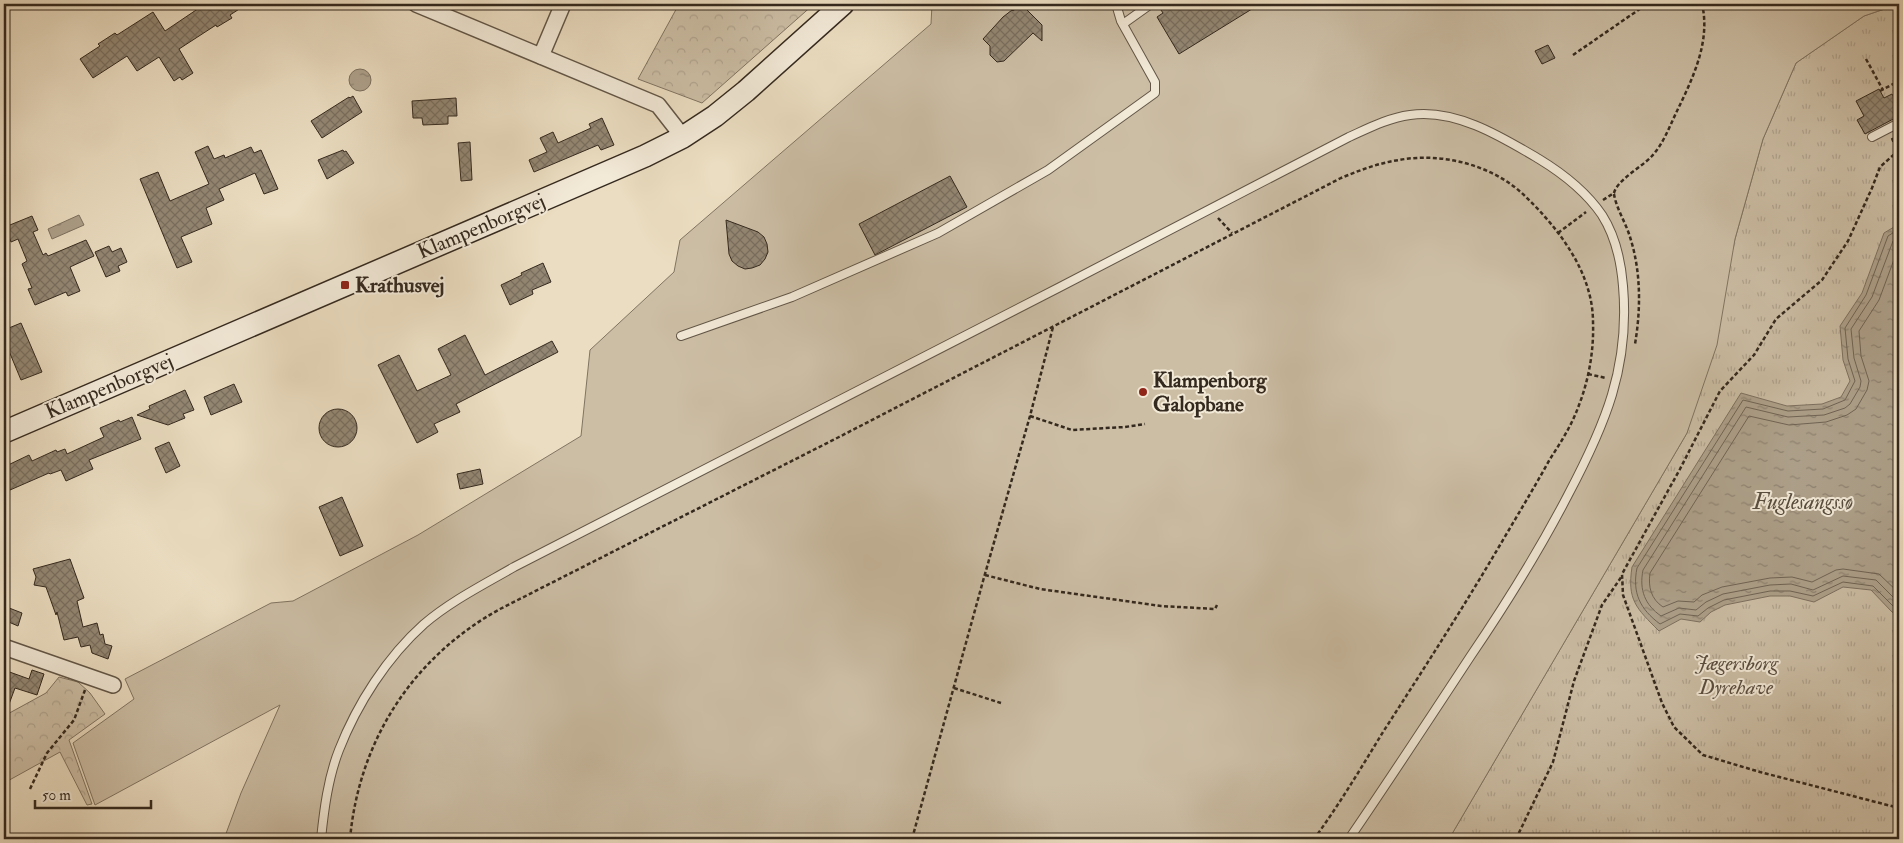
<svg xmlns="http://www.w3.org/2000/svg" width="1903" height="843" viewBox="0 0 1903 843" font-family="'IM FELL Double Pica',serif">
<defs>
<pattern id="forest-crowns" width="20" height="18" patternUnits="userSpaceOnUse" patternTransform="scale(1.25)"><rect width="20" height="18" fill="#ccbea5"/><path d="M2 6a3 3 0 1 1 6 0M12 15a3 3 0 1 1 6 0" fill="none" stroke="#b0a38e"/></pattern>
<pattern id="park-tufts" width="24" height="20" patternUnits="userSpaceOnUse" patternTransform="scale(1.25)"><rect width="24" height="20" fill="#ccbea5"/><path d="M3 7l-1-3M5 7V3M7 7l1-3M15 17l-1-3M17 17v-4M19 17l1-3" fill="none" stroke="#b0a38e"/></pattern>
<pattern id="water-ripples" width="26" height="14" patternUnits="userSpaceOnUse" patternTransform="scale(1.25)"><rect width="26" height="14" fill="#ada08a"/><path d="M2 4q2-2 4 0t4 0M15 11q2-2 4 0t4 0" fill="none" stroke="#8e8270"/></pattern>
<pattern id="building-cross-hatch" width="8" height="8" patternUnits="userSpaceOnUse" patternTransform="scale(1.25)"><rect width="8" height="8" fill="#938773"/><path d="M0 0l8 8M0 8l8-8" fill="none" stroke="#796e5e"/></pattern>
</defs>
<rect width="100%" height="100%" fill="#ebddc1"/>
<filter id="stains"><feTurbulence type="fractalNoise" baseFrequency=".004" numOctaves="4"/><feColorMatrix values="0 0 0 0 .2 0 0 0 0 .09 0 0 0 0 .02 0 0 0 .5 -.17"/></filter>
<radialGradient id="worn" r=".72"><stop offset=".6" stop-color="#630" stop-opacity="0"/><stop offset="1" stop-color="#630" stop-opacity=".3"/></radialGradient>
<!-- forest -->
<g fill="url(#forest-crowns)" stroke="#807462">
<path d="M679 4H814L702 103 638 79Z"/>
<path d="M59 677 78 682 90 693 105 714 69 740 92 804 87 805 60 752 4 783V716L46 693Z"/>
</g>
<!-- park -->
<path fill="url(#park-tufts)" stroke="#807462" d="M1899 4V839H1449L1687 433 1735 239 1763 139 1796 63 1864 16Z"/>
<!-- garden -->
<path fill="#ccbea5" stroke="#807462" d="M932 4H1899L1864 16 1796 63 1763 139 1735 239 1717 345 1687 433 1449 839H224L241 793 280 705 95 805 73 743 134 699 125 679 271 603 293 601 418 535 581 436 590 350 674 272 680 240 931 24Z"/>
<!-- water -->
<g fill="url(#water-ripples)" stroke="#7d705f">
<circle cx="360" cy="80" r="11"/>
<path d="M79 215 84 225 52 239 48 229Z"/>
<path d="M1899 224V616L1892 612 1871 590 1843 587 1814 602 1790 596H1770L1725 605 1711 612 1700 622 1681 619 1659 631C1636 608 1627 600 1632 567L1741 393 1787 406 1822 404 1841 397 1850 381 1843 360 1840 326 1862 293 1884 233Z"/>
</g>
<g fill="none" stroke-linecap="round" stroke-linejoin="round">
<!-- shore -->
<g stroke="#706454" stroke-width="1">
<path d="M1899 229 1888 236 1866 295 1845 328 1848 359 1855 381 1845 400 1823 409 1788 411 1743 400 1637 568C1632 593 1640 609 1660 624L1680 614 1698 616 1708 608 1724 600 1770 591H1790L1813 596 1843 582 1873 586 1895 608 1899 610"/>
<path d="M1899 237 1893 241 1872 297 1851 329 1854 358 1861 381 1860 387 1850 404 1845 408 1824 415 1788 417 1746 407 1643 570C1639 590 1645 605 1661 616L1679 608 1696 610 1706 602 1723 594 1770 585 1791 584 1813 590 1843 576 1876 580 1899 603"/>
<path d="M1899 246 1879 300 1859 331 1861 356 1869 381 1867 390 1856 409 1847 415 1826 422 1789 425 1749 416 1650 573C1648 587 1651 599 1663 607L1678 601 1694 602 1702 595 1722 587 1770 578 1792 577 1812 582 1836 570 1843 569 1879 574 1899 593"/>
</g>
</g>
<!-- building -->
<g fill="url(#building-cross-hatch)" stroke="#34291e">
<path d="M205 4H247L230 15 232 18 217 27 216 25 179 49 193 73 182 80 180 77 174 81 159 57 137 71 127 56 93 78 80 59 100 46 98 44 115 33 117 35 153 12 165 31Z"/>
<path d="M1021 4 1042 25V41L1033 33 1004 61 997 62 990 55V46L983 39 1003 17 1012 10 1013 11Z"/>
<path d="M1157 4H1260L1179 54 1157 17 1163 13Z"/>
<path d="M1548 45 1555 58 1542 64 1535 51Z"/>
<path d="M1879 89 1884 98 1892 94 1899 107V116L1865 134 1857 120 1864 116 1856 101Z"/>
<path d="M353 96 362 112 322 138 311 121 349 97 350 98Z"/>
<path d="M456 98 457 116H448V124L423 125 422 118H413L412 101Z"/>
<path d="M602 118 614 145 601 150 598 145 534 172 529 160 547 152 540 138 553 132 558 143 591 128 589 124Z"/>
<path d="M470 142 472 180 461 181 458 143Z"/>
<path d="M208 146 214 159 224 155 225 158 251 147 254 153 261 150 278 189 264 194 255 173 219 189 224 200 206 208 212 224 181 237 192 262 177 268 140 179 158 172 170 201 209 184 195 152Z"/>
<path d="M343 150 344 152 346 151 354 163 327 179 318 160Z"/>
<path d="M950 176 967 207 875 255 859 224Z"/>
<path d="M32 216 38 230 33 232 43 255 46 253 48 256 86 240 94 256 70 267 80 291 68 296 66 292 35 305 28 289 32 288 22 264 27 261 18 239 11 242 5 227Z"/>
<path d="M726 220 758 232 764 237 767 244 768 252 765 259 760 265 752 268 745 269 738 266 732 261 729 254Z"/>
<path d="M109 246 112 252 121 248 127 262 118 266 120 271 106 277 95 252Z"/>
<path d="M543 263 551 282 532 290 533 294 510 305 501 285 522 275 521 273Z"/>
<path d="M21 323 42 372 21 380 4 339V330Z"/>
<path d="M465 335 485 375 552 341 558 352 456 404 460 412 434 424 438 432 417 443 378 365 399 355 417 391 451 375 438 349Z"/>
<path d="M234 384 242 402 211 415 204 397Z"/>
<path d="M185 390 194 410 183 414 185 418 168 425 137 415 150 409 149 406Z"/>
<circle cx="338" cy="428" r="19"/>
<path d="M132 417 141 439 89 460 93 469 66 481 61 470 50 474 49 473 10 490 4 476V472L8 471 6 466 29 455 32 461 56 450 57 452 65 449 67 454 104 437 100 428 119 420 120 422Z"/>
<path d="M169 442 180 466 166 473 155 448Z"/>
<path d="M480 469 483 484 460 489 457 474Z"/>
<path d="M342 497 363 546 340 556 319 507Z"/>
<path d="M70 559 84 598 77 601 83 627 97 623 100 635 103 634 105 644 112 646 108 659 92 653 90 645 81 647 78 637 64 640 57 612 56 615 46 587 34 585 36 577 33 569Z"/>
<path d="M4 606 22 613 18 626 4 620Z"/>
<path d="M4 670 29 679 32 670 44 674 37 695 15 688 5 715Z"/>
</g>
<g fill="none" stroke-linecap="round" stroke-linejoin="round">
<!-- lane casing -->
<g stroke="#625647" stroke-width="10">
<g id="lane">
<path d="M1123 24 1151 4"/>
<path d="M1872 137 1899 123"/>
<path d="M681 336 792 297 938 233 1048 170 1155 93V82L1121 21 1116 4"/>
<path d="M321 839C324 810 328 778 339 750 357 704 387 657 424 624 451 601 483 585 514 567L1060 287 1349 137C1369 128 1388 118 1410 115 1455 108 1502 137 1539 159 1562 173 1587 193 1602 215 1616 237 1621 261 1623 286 1630 367 1605 425 1568 495 1539 551 1506 604 1470 657 1430 718 1390 779 1349 839"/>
</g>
</g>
<!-- street casing -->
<g stroke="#625647" stroke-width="18">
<g id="street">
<path d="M416 4 658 105 683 137"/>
<path d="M541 56 563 4"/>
<path d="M4 647 113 685"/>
</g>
</g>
<!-- secondary casing -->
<g stroke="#34291e" stroke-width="24">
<path id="secondary" d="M4 432 645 156 683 137 715 116 746 91 843 4"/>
</g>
<!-- path -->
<g stroke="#34291e" stroke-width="2.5" stroke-dasharray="4 2.5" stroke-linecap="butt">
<path d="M1573 55 1647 4"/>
<path d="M1866 59 1883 90"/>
<path d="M1880 91 1899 81"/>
<path d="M1892 138 1897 151"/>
<path d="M1899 150 1880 167 1872 188 1848 241 1822 280 1776 319 1754 355 1720 391 1680 469 1622 574 1623 595 1662 703 1674 727 1703 755 1760 772 1899 808"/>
<path d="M1614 194C1616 208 1626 223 1630 237 1641 271 1641 309 1635 344"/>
<path d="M1603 200 1614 193C1617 180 1642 167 1652 156 1663 144 1669 128 1676 113 1692 80 1711 42 1702 4"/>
<path d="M1218 218 1232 233"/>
<path d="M1558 233 1586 212"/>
<path d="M1588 374 1606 378"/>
<path d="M1030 416 1072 430 1125 427 1145 424"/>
<path d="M985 575 1040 589 1161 606 1215 609 1217 605"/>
<path d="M954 688 1001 703"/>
<path d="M30 789 47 753 74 720 85 690"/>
<path d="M350 839C359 740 413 657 500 609L839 437 1341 178C1360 170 1379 163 1399 160 1442 152 1494 165 1526 197 1559 229 1593 273 1593 322 1594 350 1589 379 1579 405 1572 425 1561 442 1550 459 1534 488 1517 516 1500 545 1463 608 1423 670 1383 732 1361 768 1339 805 1314 839"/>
<path d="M912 839 983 581 1030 416 1053 327"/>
<path d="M1516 839 1553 762 1574 681 1602 605 1622 576"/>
</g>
<!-- lane -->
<use href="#lane" stroke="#f2e9d7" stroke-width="8"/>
<!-- street -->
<use href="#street" stroke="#f2e9d7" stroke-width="15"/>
<!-- secondary -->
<use href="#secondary" stroke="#f2e9d7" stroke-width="21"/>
</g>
<!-- markers -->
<g fill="#8f2418" stroke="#f2e9d7" stroke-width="2">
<rect x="340" y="280" width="10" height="10" rx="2.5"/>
<circle cx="1143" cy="392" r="5"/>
</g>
<g text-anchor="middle" stroke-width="4" stroke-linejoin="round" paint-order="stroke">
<!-- street labels -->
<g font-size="21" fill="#34291e" stroke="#f2e9d7">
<text transform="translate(481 226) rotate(-23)" y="7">Klampenborgvej</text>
<text transform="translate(109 386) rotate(-23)" y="7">Klampenborgvej</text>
</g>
<!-- poi labels -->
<g font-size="21" font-weight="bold" fill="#34291e" stroke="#f2e9d7" text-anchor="start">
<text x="355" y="292">Krathusvej</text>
<text x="1153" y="387">Klampenborg<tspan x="1153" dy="24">Galopbane</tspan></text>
</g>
<!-- park labels -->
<g font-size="21" font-style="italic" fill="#5a4e40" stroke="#f2e9d7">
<text x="1736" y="670">Jægersborg<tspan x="1736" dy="24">Dyrehave</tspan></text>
</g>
<!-- water labels -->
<g font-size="22" font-style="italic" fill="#584d3e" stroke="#f2e9d7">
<text x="1803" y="509">Fuglesangssø</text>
</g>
</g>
<!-- margin -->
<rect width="1903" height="843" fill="none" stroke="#ebddc1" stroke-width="20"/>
<rect x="5" y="5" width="1893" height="833" fill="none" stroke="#34291e" stroke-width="2.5"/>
<rect x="10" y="10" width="1883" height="823" fill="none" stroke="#34291e"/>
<!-- scale -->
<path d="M35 800v8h116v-8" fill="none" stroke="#34291e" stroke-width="2.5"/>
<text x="42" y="800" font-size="15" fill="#34291e" stroke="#f2e9d7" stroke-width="4" paint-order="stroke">50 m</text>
<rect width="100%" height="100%" filter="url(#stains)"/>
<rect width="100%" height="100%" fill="url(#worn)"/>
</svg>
